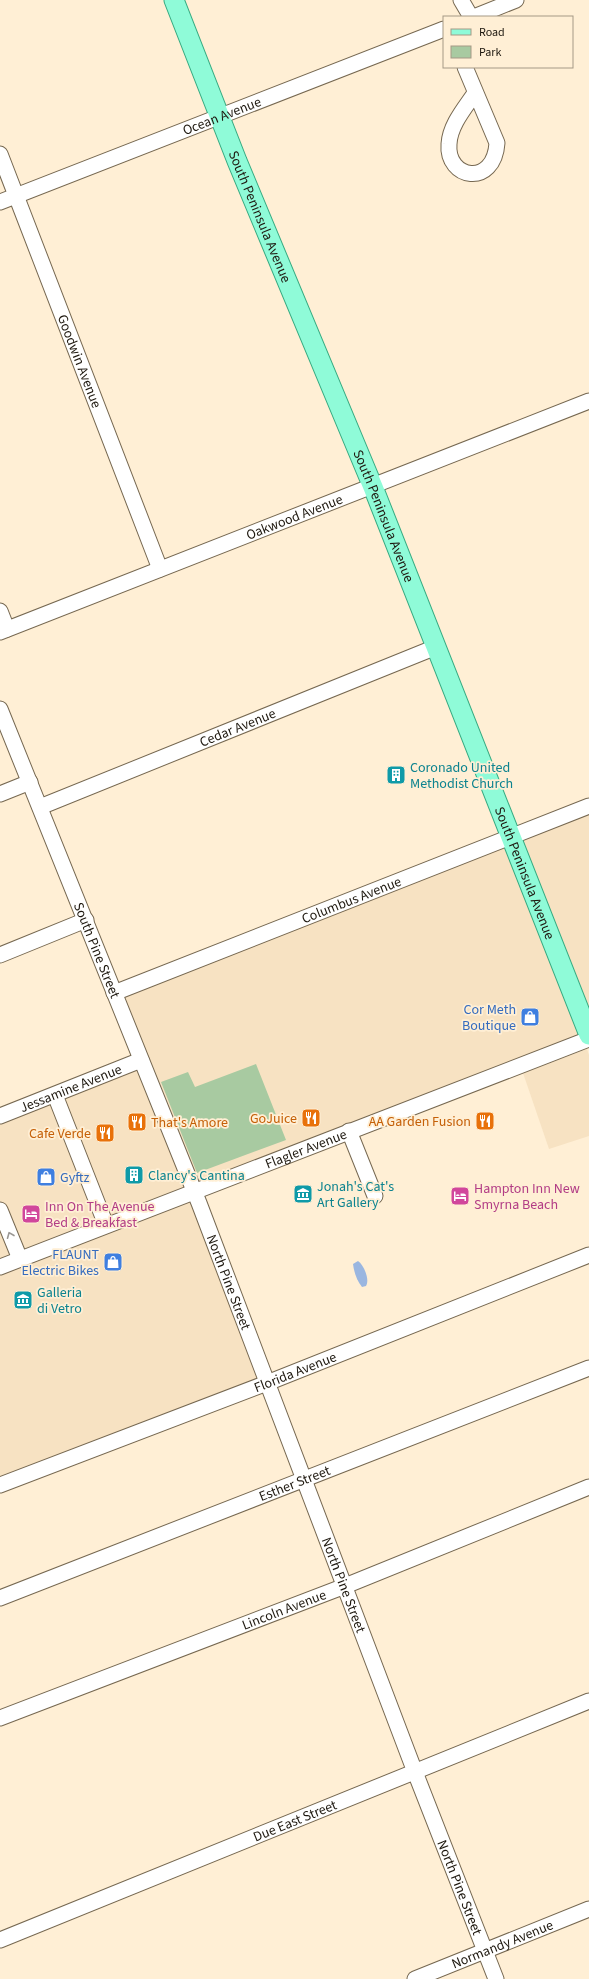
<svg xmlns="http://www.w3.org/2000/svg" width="589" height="1979" viewBox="0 0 589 1979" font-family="'Source Sans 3',sans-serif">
<rect width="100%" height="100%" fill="#ffefd5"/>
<!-- built -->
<g fill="#f7e2c2">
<path d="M589 806V1039L195 1191 267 1383 0 1485V1116L141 1060 114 993Z"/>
<path d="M587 1049 589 1055V1136L549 1149 523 1073Z"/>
</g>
<!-- green -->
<path fill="#a8caa1" d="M256 1064 286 1140 197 1173 161 1082 188 1072 195 1087Z"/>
<!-- water -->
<path fill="#9ab6e0" d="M358 1261C364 1265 370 1280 366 1286L362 1287C357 1281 354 1272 353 1264Z"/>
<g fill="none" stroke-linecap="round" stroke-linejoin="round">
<!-- minor casing -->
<g stroke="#766851" stroke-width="17">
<g id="minor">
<path d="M461 0 471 17"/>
<path d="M474 17 516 0"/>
<path d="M465 67 497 143C494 188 446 179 449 144 450 125 465 108 475 93"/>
<path id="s1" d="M0 154 160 569"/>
<path id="s2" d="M0 202 444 29"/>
<path d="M0 611 7 629"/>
<path id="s3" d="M0 632 589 401"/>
<path id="s4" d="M0 709 199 1203 415 1772 496 1979"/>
<path d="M0 794 30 782"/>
<path id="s5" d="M40 807 436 647"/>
<path d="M0 955 86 920"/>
<path id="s6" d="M114 993 589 806"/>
<path d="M55 1095 106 1225"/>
<path id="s7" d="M0 1116 141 1060"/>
<path d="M349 1131 375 1196"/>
<path d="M0 1210 20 1259"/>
<path id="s8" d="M0 1267 589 1039"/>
<path id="s9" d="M0 1485 267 1383 589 1255"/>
<path id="s10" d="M0 1598 589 1368"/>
<path id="s11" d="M0 1718 345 1586 589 1487"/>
<path id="s12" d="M0 1940 589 1701"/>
<path id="s13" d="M415 1979 589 1909"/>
</g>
</g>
<!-- major casing -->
<g stroke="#37aa81" stroke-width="21">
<g id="major">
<path id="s14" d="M174 0 237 161 373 487 589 1035"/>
</g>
</g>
<!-- minor -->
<use href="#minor" stroke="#fff" stroke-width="15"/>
<!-- major -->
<use href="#major" stroke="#8ffbd8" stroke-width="19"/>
</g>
<!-- one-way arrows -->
<defs><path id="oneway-chevron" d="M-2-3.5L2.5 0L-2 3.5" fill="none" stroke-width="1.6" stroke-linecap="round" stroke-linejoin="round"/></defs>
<use stroke="#9a9793" href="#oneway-chevron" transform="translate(10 1235) rotate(-112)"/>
<!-- icons -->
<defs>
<g id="building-square" transform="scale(1)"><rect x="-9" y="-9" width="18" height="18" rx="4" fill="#0f9aa8" stroke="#ffefd5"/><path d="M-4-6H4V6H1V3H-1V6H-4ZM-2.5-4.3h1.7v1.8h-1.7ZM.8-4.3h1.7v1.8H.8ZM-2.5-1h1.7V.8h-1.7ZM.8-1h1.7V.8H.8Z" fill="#fff"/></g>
<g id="shop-square" transform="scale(1)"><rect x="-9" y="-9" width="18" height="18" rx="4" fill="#3f7fe0" stroke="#ffefd5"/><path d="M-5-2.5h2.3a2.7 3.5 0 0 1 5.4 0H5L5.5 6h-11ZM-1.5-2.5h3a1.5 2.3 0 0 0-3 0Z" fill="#fff"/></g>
<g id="restaurant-square" transform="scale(1)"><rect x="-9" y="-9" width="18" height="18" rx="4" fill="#e8710a" stroke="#ffefd5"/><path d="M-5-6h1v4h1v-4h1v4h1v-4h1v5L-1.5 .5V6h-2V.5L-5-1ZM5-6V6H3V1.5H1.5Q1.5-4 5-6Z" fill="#fff"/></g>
<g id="museum-square" transform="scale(1)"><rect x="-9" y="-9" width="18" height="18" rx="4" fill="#0f9aa8" stroke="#ffefd5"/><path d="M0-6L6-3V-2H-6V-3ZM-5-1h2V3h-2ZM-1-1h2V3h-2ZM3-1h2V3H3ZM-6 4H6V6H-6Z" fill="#fff"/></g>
<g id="hotel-square" transform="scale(1)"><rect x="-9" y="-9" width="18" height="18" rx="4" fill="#d1479c" stroke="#ffefd5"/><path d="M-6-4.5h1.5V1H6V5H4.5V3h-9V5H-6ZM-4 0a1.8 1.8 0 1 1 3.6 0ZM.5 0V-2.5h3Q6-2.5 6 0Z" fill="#fff"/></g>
</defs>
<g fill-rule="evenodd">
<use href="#building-square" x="396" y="775"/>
<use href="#shop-square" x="530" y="1017"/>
<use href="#restaurant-square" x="311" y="1118"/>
<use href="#restaurant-square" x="485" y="1121"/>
<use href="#restaurant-square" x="137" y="1122"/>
<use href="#restaurant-square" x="105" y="1133"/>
<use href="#building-square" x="134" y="1175"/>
<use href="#shop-square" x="46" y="1177"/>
<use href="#museum-square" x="303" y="1194"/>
<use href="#hotel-square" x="460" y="1196"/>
<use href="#hotel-square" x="31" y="1214"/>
<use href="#shop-square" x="113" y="1262"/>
<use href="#museum-square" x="23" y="1300"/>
</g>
<g text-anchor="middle" stroke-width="3.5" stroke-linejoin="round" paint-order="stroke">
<!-- street labels -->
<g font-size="14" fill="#1e180f" stroke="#ffefd5">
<text dy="5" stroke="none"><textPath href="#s2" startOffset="238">Ocean Avenue</textPath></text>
<text dy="5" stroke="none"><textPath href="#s14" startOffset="233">South Peninsula Avenue</textPath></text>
<text dy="5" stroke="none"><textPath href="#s1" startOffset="222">Goodwin Avenue</textPath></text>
<text dy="5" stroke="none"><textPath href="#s14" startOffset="557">South Peninsula Avenue</textPath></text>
<text dy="5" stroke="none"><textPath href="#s3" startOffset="316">Oakwood Avenue</textPath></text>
<text dy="5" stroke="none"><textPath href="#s5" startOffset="213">Cedar Avenue</textPath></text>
<text dy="5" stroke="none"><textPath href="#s14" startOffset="941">South Peninsula Avenue</textPath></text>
<text dy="5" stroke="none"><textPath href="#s6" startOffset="255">Columbus Avenue</textPath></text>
<text dy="5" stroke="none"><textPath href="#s4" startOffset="260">South Pine Street</textPath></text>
<text dy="5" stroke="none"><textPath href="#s7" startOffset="76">Jessamine Avenue</textPath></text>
<text dy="5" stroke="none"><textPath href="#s8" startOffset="328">Flagler Avenue</textPath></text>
<text dy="5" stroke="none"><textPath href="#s4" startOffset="617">North Pine Street</textPath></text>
<text dy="5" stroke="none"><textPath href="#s9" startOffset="316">Florida Avenue</textPath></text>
<text dy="5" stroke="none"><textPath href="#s10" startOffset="316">Esther Street</textPath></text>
<text dy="5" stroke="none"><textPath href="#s4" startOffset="941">North Pine Street</textPath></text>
<text dy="5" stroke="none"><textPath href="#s11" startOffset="304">Lincoln Avenue</textPath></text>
<text dy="5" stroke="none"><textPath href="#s12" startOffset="318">Due East Street</textPath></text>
<text dy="5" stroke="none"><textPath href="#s4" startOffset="1265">North Pine Street</textPath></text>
<text dy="5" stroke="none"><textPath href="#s13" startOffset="94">Normandy Avenue</textPath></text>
</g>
<!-- culture labels -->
<g font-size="14" fill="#0d838f" stroke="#ffefd5" text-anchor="start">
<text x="410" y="772">Coronado United<tspan x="410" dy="16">Methodist Church</tspan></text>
<text x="148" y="1180">Clancy's Cantina</text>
<text x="317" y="1191">Jonah's Cat's<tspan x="317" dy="16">Art Gallery</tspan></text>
<text x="37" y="1297">Galleria<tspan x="37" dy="16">di Vetro</tspan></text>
</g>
<!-- shop labels -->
<g font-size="14" fill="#366cbe" stroke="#ffefd5" text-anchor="end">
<text x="516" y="1014">Cor Meth<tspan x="516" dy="16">Boutique</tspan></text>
<text x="60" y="1182" text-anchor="start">Gyftz</text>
<text x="99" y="1259">FLAUNT<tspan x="99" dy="16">Electric Bikes</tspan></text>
</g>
<!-- food labels -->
<g font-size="14" fill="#c56008" stroke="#ffefd5" text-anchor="end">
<text x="297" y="1123">GoJuice</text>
<text x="471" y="1126">AA Garden Fusion</text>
<text x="151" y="1127" text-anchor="start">That's Amore</text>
<text x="91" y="1138">Cafe Verde</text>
</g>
<!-- hotel labels -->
<g font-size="14" fill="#b23c85" stroke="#ffefd5" text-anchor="start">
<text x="474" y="1193">Hampton Inn New<tspan x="474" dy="16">Smyrna Beach</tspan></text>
<text x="45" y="1211">Inn On The Avenue<tspan x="45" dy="16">Bed &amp; Breakfast</tspan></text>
</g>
</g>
<!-- legend -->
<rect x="443" y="16" width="130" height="52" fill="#ffefd5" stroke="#a59986"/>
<rect x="451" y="29" width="20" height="6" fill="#8ffbd8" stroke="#a59986"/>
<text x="479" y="36" font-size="12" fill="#1e180f">Road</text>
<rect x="451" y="46" width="20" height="12" fill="#a8caa1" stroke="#a59986"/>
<text x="479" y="56" font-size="12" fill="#1e180f">Park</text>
</svg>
